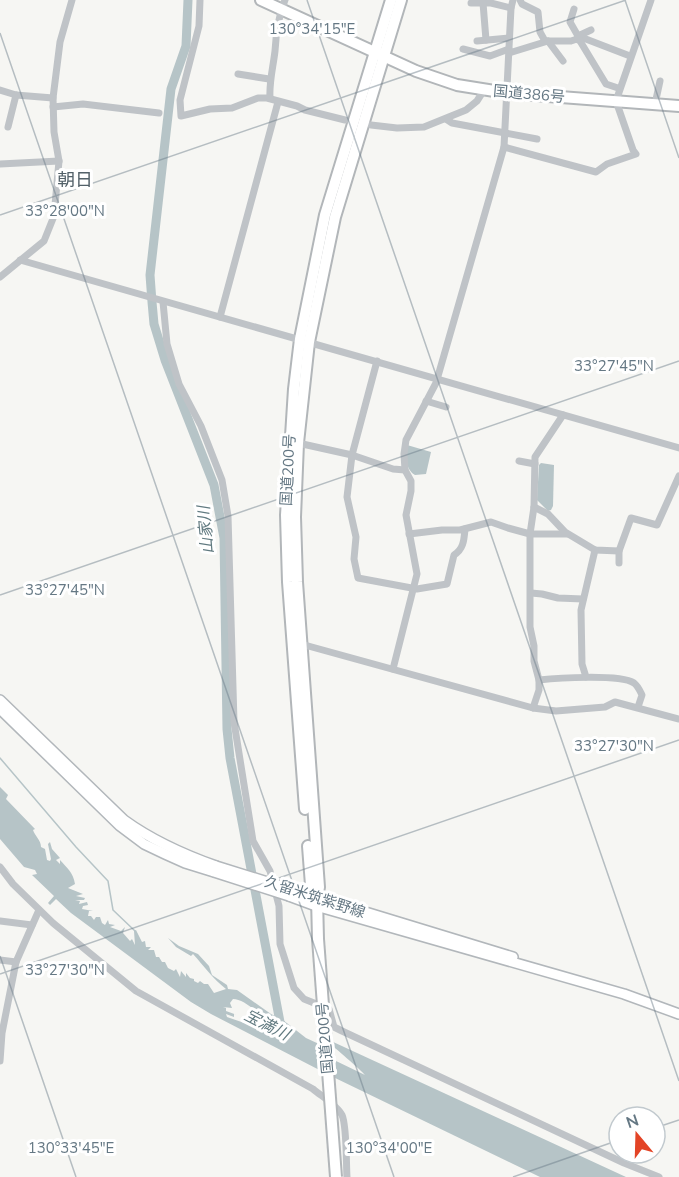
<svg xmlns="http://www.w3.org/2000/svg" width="679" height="1177" viewBox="0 0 679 1177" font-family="'Nunito Sans','Noto Sans JP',sans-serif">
<rect width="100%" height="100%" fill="#f6f6f3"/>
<!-- water -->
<g fill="#b6c4c7" fill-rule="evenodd">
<path d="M407 445 431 452 426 474 415 475C404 468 407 456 407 445Z"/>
<path d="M541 463 554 465 553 506 551 510 548 511 537 500 539 465Z"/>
<path d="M0 787 8 795 6 799 35 829 33 830C35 836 41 840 41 847L45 849 47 860 50 861 51 859 48 844 50 842 52 849 60 858 56 860 60 864V860C67 868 73 872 75 884L68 888 83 894 76 896 85 898 84 900H75L80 901 79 904 87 902 88 905 83 906 82 909 93 911H89L88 916H91L94 920 96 917H100L102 923 105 925 108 920 109 924 115 925 110 927 121 931 125 927 123 933 130 941 132 939 135 945 134 931 136 930 142 942 145 941 146 947H151L148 950H154L156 957H159L162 962H165L168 968 174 971 176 969 180 977 181 971 186 977V973L190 978 194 979V981L198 983 200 981 204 984H208L214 993 226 989C213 979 204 966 193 954L191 956 176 947 168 938 179 946 198 954 209 966 212 975 227 985 228 989 237 990 271 1014 283 1020 306 1038 319 1044 334 1060 365 1075C362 1071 332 1045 330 1044L331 1041 626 1177H540L331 1076 211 1014 191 1002 71 913 56 899 50 905 48 903 54 896 32 875 37 874 35 870 24 867 0 839ZM233 999C246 999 267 1020 272 1030L264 1029V1031H262L260 1027C249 1025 238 1021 227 1017L226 1014 234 1017V1014L237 1015 226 1011V1008L223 1007 232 1008 230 1003Z"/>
</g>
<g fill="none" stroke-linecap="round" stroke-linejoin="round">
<!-- stream -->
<path stroke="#b6c4c7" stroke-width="1.5" d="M0 758 76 847 108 881 113 910 135 931"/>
<!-- river -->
<path stroke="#b6c4c7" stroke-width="9" d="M188 0 186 46 171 89 150 275 152 302 154 324 165 360 214 485 224 538 227 729 230 758 280 1022 284 1029"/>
<!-- major casing -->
<g stroke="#b2b7bb" stroke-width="12">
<g id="major">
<path d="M0 700 124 820C153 841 182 854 216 866"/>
<path d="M0 709 120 826 144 844 165 854 185 863 214 872"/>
<path d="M290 889 513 957"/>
<path d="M289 896 316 906 624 994 679 1014"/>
</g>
</g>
<!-- highway casing -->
<g stroke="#b2b6b9" stroke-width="14">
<g id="highway">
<path d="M261 0 416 71 457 85 507 93 679 106"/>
<path d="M305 809 288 582 286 515 294 389 300 339 325 215 391 0"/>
<path d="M308 846 311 885 316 898"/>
<path d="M318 939 317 898 319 887 297 582 295 517 298 443 309 342 335 217 401 0"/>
</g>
</g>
<!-- minor -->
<g stroke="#bfc3c7" stroke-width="7">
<path d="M200 0 199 26 180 100 181 116 210 109 232 108 258 98H267L297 106 305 110 345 120"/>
<path d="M520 0 522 4 538 12 540 32 545 41"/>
<path d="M471 3H491L511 8"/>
<path d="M483 3 486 40"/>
<path d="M574 9 570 22 578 36 577 39"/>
<path d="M578 36 630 56"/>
<path d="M578 36 591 30"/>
<path d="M477 41 509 38"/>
<path d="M548 41 563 61"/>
<path d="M463 49 490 56 509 49"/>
<path d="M509 53 548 41H571L577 39 580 41 606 84 618 88"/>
<path d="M238 74 269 79"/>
<path d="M0 90 16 95 53 98"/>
<path d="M270 98C269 82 273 68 275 51 276 33 278 17 285 0"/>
<path d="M655 104 660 81"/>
<path d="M53 107 83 104 159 113"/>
<path d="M446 119 452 123 537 139"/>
<path d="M371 125 397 128 424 127 466 110 477 101 484 90"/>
<path d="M8 127 16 95"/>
<path d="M504 147 596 172 607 164 636 154 633 150 616 101 651 0"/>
<path d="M0 164 59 161"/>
<path d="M20 260 679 448"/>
<path d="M0 277 44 241 54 216 59 161 54 132 53 98 60 42 72 0"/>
<path d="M163 302 167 344 179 384 201 426 222 480 228 516 234 722 253 841 270 871 279 906 280 944 294 988 304 999 329 1009 334 1027 342 1031 624 1163 659 1177"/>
<path d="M220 317 278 102"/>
<path d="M377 361 352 455 347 497 356 537 354 559 358 578 417 589 447 584 454 555C464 549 464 539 465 529"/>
<path d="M426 401 446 407"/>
<path d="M298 443 352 455 393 469 405 470"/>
<path d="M519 461 535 464"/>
<path d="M534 507 548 514 565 532 595 550 619 551 631 518 657 525 679 476"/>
<path d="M409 534 442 530H460L491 522 508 528 530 534H567"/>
<path d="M619 563V551"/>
<path d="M531 593 542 594 558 598 583 599"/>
<path d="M301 644 533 708 556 711 605 707 615 702 679 719"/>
<path d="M393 669 417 574 406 515 411 491V481L405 470 404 454 406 440 436 383 504 147 511 8 513 0"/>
<path d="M586 677 582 664 581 610 595 550"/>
<path d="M539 680C557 678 620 674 634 683 638 686 640 691 642 695L638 707"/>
<path d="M533 708 539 690V680L534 661V646L530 627V534L534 507 535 457 563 415"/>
<path d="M0 867 13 884 53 923 136 991 313 1089C321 1096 337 1105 342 1115 347 1126 346 1163 347 1177"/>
<path d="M0 921 32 925"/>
<path d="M0 960 16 962"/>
<path d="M0 1061 2 1033 16 962 39 910"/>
</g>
<!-- major -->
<use href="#major" stroke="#fff" stroke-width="9"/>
<!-- highway -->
<use href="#highway" stroke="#fff" stroke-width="10"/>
<!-- major-bridge casing -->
<g stroke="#b2b7bb" stroke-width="12" stroke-linecap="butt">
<g id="major-bridge">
<path d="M216 866 290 889"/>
<path d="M214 872 289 896"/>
</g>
</g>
<!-- highway-bridge casing -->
<g stroke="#b2b6b9" stroke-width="14" stroke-linecap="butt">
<path id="highway-bridge" d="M318 939 336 1177"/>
</g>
<!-- major-bridge -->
<use href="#major-bridge" stroke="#fff" stroke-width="9"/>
<!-- highway-bridge -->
<use href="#highway-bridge" stroke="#fff" stroke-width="10"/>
</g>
<!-- ticks -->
<path fill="none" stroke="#657884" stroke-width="1.5" stroke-opacity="0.45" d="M307 0 679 1081M625 0 679 158M0 33 394 1177M0 215 626 0M0 595 679 361M0 956 76 1177M0 974 679 740M655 1128 679 1120M513 1177 619 1140"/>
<g text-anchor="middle" stroke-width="6" stroke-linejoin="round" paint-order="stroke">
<!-- street labels -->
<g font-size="15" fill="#657884" stroke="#fff">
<text transform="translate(529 94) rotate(5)" y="5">国道386号</text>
<text transform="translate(288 470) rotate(-87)" y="5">国道200号</text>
<text transform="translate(315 897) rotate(18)" y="5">久留米筑紫野線</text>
<text transform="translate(325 1038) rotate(-95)" y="5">国道200号</text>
</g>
<!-- water labels -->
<g font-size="16" font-style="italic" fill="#617a80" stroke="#fff">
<text transform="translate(205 530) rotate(-95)" y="6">山家川</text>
<text transform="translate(267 1024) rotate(27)" y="6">宝満川</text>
</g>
<!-- quarter labels -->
<g font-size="18" fill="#536169" stroke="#fff">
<text x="75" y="186">朝日</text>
</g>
</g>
<g font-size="15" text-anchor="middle" fill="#657884" stroke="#fff" stroke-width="6" stroke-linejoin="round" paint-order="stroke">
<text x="312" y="34">130°34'15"E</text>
<text x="65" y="216">33°28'00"N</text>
<text x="614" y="371">33°27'45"N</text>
<text x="65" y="595">33°27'45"N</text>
<text x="614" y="751">33°27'30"N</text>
<text x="65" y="975">33°27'30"N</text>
<text x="71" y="1153">130°33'45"E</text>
<text x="389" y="1153">130°34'00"E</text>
</g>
<!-- north arrow -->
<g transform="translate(637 1135) rotate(341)"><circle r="28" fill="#ffffff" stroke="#c1c9ce" stroke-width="1.5"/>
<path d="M0-4.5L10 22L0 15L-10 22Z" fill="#e34426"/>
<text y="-9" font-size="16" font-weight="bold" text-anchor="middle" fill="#657884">N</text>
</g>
</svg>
